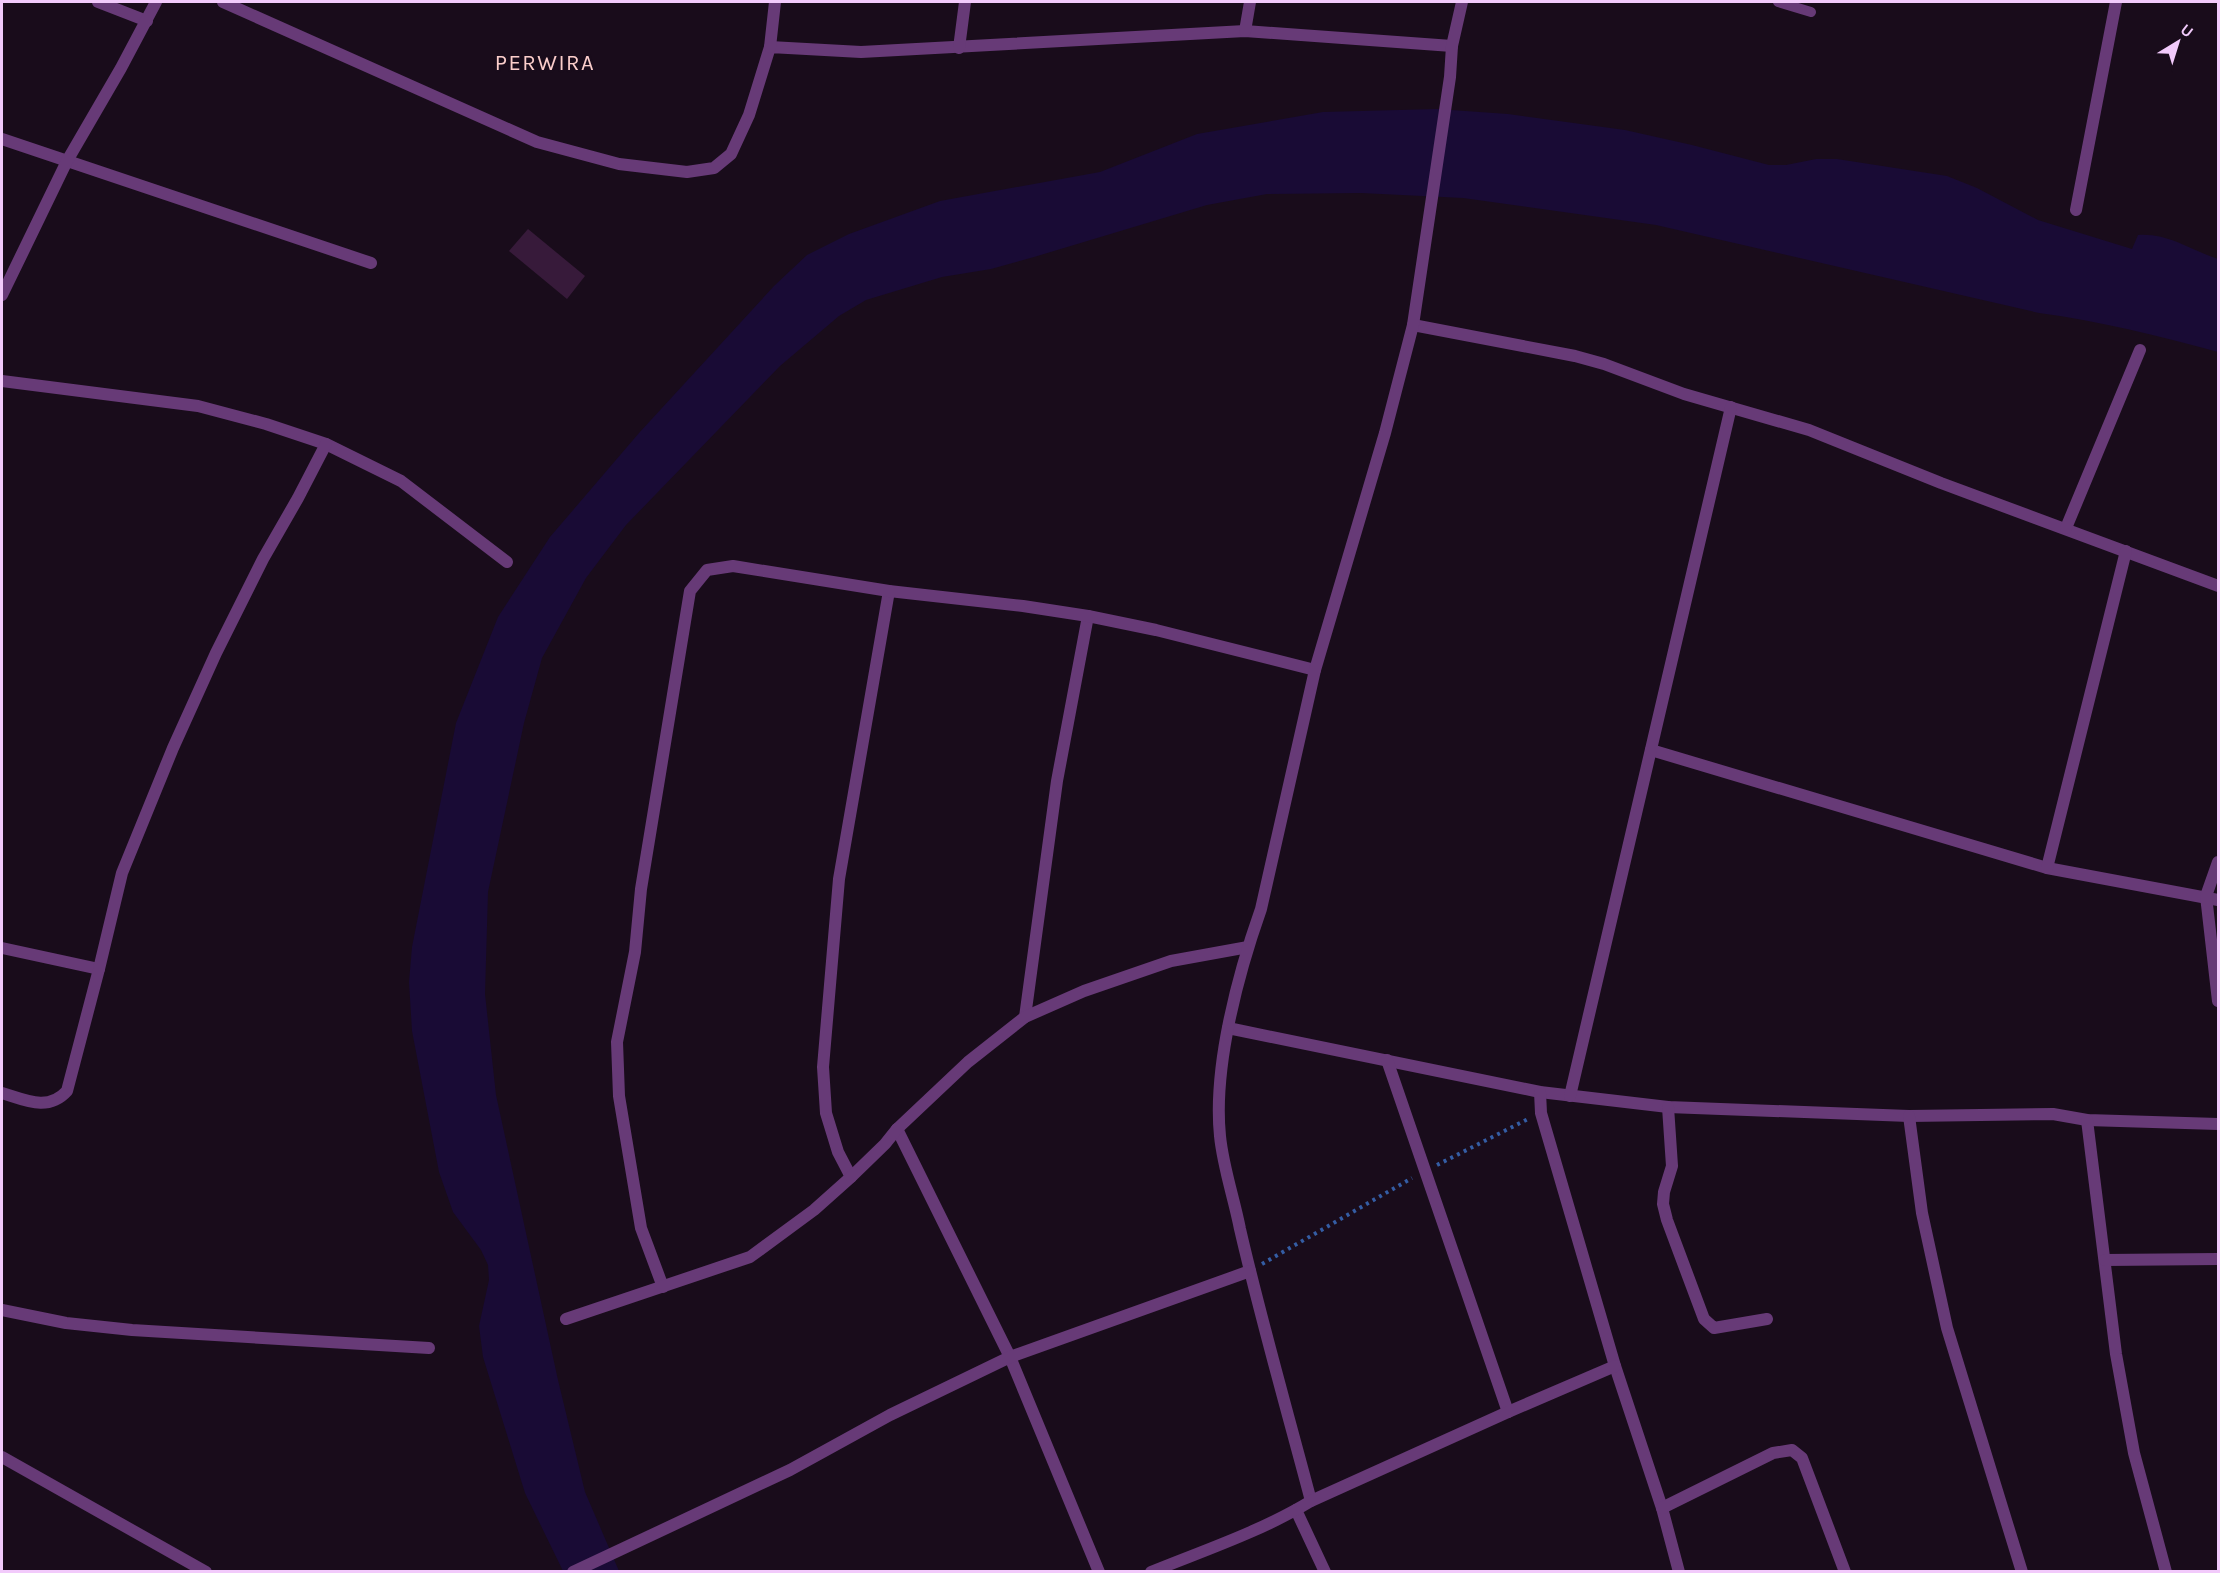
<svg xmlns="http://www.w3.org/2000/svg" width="2220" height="1573" viewBox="0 0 2220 1573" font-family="Karla,sans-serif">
<rect width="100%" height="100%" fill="#190c1b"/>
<!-- water -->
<path fill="#190b35" d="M1437 109 1508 114 1625 130 1692 145 1769 165H1786L1816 159H1837L1947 176 1977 188 2038 220 2132 249 2138 235C2169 233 2190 250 2218 259V352C2159 336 2100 321 2039 313L1656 225 1463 198 1361 193 1267 194 1207 205 1034 257 991 269 942 277 866 300 839 316 780 366 626 525 586 578 542 658 524 723 488 892 485 994 496 1095 558 1380 585 1492 619 1571H563L525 1493 483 1357 479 1326 489 1280 488 1265 481 1250 453 1212 439 1172 412 1031 409 982 412 947 456 723 498 617 550 537 639 433 774 286 807 255 849 234 940 201 1100 172 1197 134 1323 112Z"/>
<!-- building -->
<path fill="#371a3a" d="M528 229 585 276 567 299 509 251Z"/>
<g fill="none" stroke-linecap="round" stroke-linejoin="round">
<!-- path -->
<g stroke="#345da4" stroke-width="4" stroke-dasharray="3 4.5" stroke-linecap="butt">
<path d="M1437 1165 1530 1118"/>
<path d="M1262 1264 1412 1178"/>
</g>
<!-- service -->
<path stroke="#673a77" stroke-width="10" d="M1778 2 1811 12"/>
<!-- minor -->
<g stroke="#673a77" stroke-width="12">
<path d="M98 2 147 21"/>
<path d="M223 2 537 142 619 164 687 172 714 168 731 154 749 115 770 47 861 52 1245 31 1452 46"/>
<path d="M1245 31 1250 2"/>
<path d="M770 47 775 2"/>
<path d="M959 48 965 2"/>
<path d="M2 139 371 263"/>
<path d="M2076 210 2116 2"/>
<path d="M2 295 67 161 121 68 156 2"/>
<path d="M1413 325 1575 356 1604 364 1684 394 1809 430 1941 483 2218 586"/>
<path d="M2 381 198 406 266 424 326 444 401 481 507 562"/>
<path d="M2066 528 2140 350"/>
<path d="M1651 750 2047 868 2218 900"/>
<path d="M2218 862 2206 896 2218 1001"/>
<path d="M2047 868 2126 551"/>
<path d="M2 948 99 969"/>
<path d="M1025 1017 1057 781 1088 616"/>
<path d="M1228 1028 1540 1092 1668 1107 1909 1116 2053 1114 2087 1120 2218 1124"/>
<path d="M1387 1060 1508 1412"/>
<path d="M1540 1092 1541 1113 1615 1366 1662 1508 1679 1572"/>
<path d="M2 1093C25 1100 48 1112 67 1091L99 969 122 873 173 748 216 653 263 559 298 498 326 444"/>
<path d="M1570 1096 1731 407"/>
<path d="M1668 1107 1672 1166 1664 1192 1663 1204 1667 1220 1704 1319 1714 1328 1767 1319"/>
<path d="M1909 1116 1922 1213 1947 1328 2022 1572"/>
<path d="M2087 1120 2116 1354 2134 1453 2166 1572"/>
<path d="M897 1129 1010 1357 1099 1572"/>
<path d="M851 1177 838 1152 826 1113 823 1067 839 879 889 591"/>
<path d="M2105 1260 2218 1259"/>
<path d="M663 1287 641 1228 619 1096 617 1042 635 952 641 889 690 591 707 570 733 566 889 591 1023 606 1088 616 1156 630 1315 670"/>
<path d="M2 1310 66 1323 132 1330 429 1348"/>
<path d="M566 1319 750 1257 814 1210 851 1177 885 1144 897 1129 968 1062 1025 1017 1084 991 1171 961 1248 947"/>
<path d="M2 1457 206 1572"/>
<path d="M1311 1501C1287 1410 1261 1320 1240 1229 1234 1198 1223 1167 1220 1136 1213 1067 1238 974 1261 909L1315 670 1385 433 1413 325 1450 77 1452 46 1462 2"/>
<path d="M1662 1508 1773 1453 1792 1450 1802 1458 1845 1572"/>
<path d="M1296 1510 1325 1572"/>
<path d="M573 1572 790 1470 890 1415 1010 1357 1250 1271"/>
<path d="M1151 1572C1205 1550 1262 1531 1311 1501L1508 1412 1615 1366"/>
</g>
</g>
<g text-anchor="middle" stroke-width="4.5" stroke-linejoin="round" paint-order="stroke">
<!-- quarter labels -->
<g font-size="22" letter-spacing="1.5" fill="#fbcecb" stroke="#190c1b">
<text x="545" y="70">PERWIRA</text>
</g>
</g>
<!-- border -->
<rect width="2220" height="1573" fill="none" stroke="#f2cafb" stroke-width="6"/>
<!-- north arrow -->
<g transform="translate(2178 42) rotate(38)" stroke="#190c1b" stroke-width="4.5" paint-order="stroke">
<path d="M0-4.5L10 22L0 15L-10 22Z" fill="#f2cafb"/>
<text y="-9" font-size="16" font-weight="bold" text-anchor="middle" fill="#f2cafb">U</text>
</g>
</svg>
